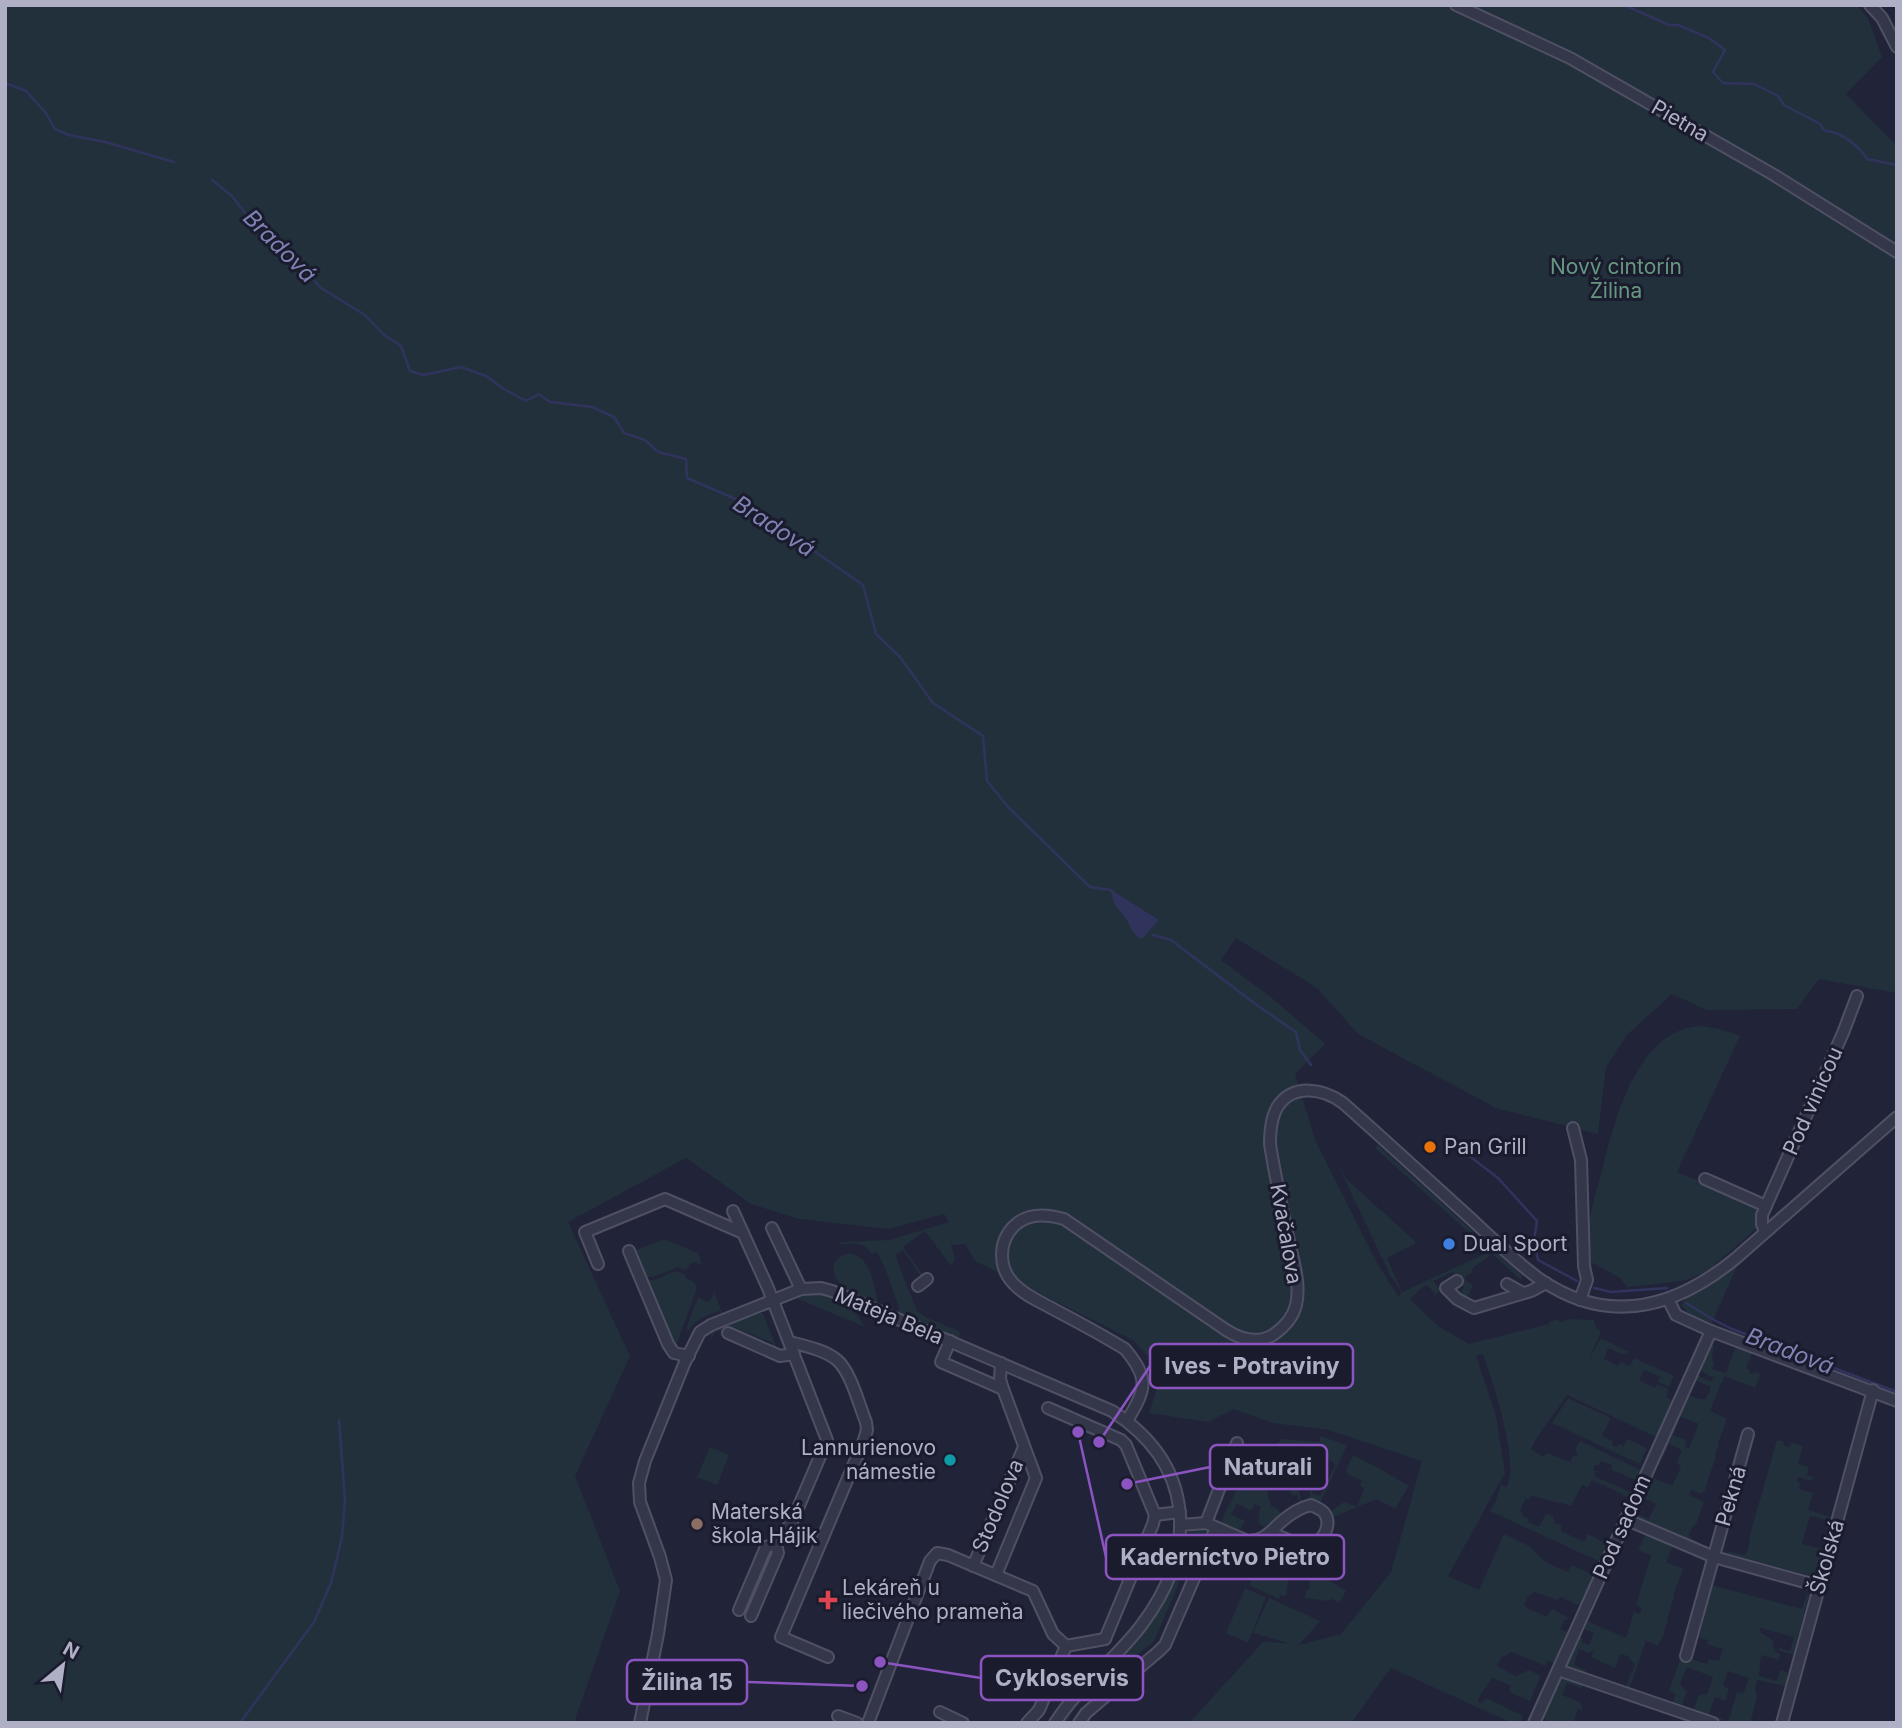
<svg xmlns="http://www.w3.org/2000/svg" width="1902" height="1728" viewBox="0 0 1902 1728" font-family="Inter,sans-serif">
<rect width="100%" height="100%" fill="#212339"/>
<!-- green -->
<g fill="#22303b">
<path d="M5 5H1856L1868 18 1882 57 1846 94 1894 143 1897 144V993L1819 979 1797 1009 1707 1010 1672 994 1627 1035 1606 1067 1598 1134 1496 1108 1358 1034 1317 988 1236 938 1221 960 1272 998 1325 1044 1295 1074 1316 1142 1375 1259 1398 1296 1402 1293 1389 1273 1334 1157 1345 1178 1415 1241V1244L1387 1258 1402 1292 1485 1254 1483 1248 1490 1247 1523 1276 1520 1279 1491 1253C1486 1261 1477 1263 1471 1270L1473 1272 1465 1277V1279L1473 1286 1469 1292 1472 1296 1469 1294 1466 1299 1459 1294 1464 1288 1453 1272 1433 1281 1440 1290 1436 1295 1427 1285 1424 1286 1410 1299 1438 1326 1469 1344 1549 1324V1322L1559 1319 1560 1322 1571 1319 1594 1320 1595 1326 1601 1332 1588 1361 1601 1338 1629 1352 1624 1355 1608 1348 1604 1359 1618 1366 1621 1362 1630 1366 1634 1358 1674 1376 1669 1387 1658 1382 1660 1377 1644 1370 1639 1380 1655 1388 1657 1384 1669 1389 1666 1397 1674 1401 1658 1438 1567 1395C1555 1414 1541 1429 1531 1449L1544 1457 1547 1453 1570 1462 1573 1456H1576L1578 1453 1575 1450 1580 1441 1641 1470 1636 1480 1611 1470 1612 1465 1601 1461 1599 1465H1595L1593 1469 1596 1472 1594 1476 1630 1492 1628 1497 1592 1480 1588 1487 1582 1485 1571 1506C1557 1501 1545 1501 1531 1495L1529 1500 1526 1498 1520 1511 1523 1513 1522 1516 1529 1519 1528 1522 1539 1527 1546 1513 1553 1516 1555 1523 1561 1525V1531L1584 1542 1588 1534 1608 1544 1600 1562 1490 1511 1495 1503 1501 1484 1506 1487C1521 1466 1492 1380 1483 1354L1476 1356 1496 1416 1505 1473 1448 1576 1479 1590 1504 1534 1529 1546 1546 1562 1568 1572 1572 1565 1594 1575 1581 1604 1577 1605 1561 1597 1557 1600 1535 1592 1528 1596 1524 1604 1527 1608 1547 1617 1552 1609 1569 1618 1564 1621 1560 1629 1570 1633 1557 1664 1548 1661 1545 1666 1512 1652 1501 1658 1497 1666 1516 1676 1529 1670 1541 1676 1535 1689 1531 1688 1535 1690 1530 1701 1509 1692 1511 1686 1492 1678C1487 1686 1481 1693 1477 1701L1482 1703 1487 1698 1523 1716 1520 1723H1512L1391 1668 1351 1723H1189L1264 1641 1291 1644 1253 1633 1269 1598 1320 1621 1299 1645 1341 1634 1391 1572 1422 1461 1329 1430 1272 1423 1234 1409 1208 1422 1149 1413 1158 1384 1152 1361 1133 1340 975 1261 965 1244 951 1245 955 1259 951 1266 925 1231 903 1247 924 1276 922 1278 903 1250 895 1255 917 1311 925 1317 959 1331 960 1334 958 1339 897 1313 899 1308 885 1268 877 1252 872 1254C865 1243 853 1242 841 1245L840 1242 889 1240 949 1222 944 1214 888 1229 799 1219 751 1204 686 1158 568 1222 630 1356 575 1476 620 1591 574 1723H5Z"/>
<path d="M1701 1026 1720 1029 1740 1036 1677 1172 1760 1206 1757 1228 1705 1273 1683 1281 1627 1287 1620 1278 1589 1261C1589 1247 1587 1231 1590 1218 1593 1200 1599 1183 1603 1166 1616 1116 1638 1029 1701 1026Z"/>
<path d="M1378 1145 1479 1237 1473 1243 1470 1242 1474 1237 1375 1148Z"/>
<path d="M664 1239 698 1253 702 1265 694 1262 690 1264 686 1271 678 1267 653 1277H645L634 1251Z"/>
<path d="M849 1253C871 1256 874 1286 878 1304 864 1300 830 1286 834 1267 835 1258 842 1255 849 1253Z"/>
<path d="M1738 1264 1712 1323 1688 1313 1681 1305 1685 1299 1718 1280Z"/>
<path d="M675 1271 684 1274 686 1278 694 1282 697 1288 677 1343 671 1341 644 1280H655Z"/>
<path d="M714 1292 723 1315 719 1311C708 1315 695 1319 689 1330L686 1329 698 1297 707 1302 711 1300Z"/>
<path d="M817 1293 833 1298 854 1310 865 1327 798 1299 797 1295Z"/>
<path d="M760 1312 763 1314 777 1349 772 1348 773 1343 733 1327 715 1332 708 1344 713 1331Z"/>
<path d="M1710 1341 1714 1346 1712 1358 1714 1363 1712 1369 1726 1373 1736 1346 1752 1353 1746 1368 1750 1370 1749 1373 1753 1374 1755 1372 1761 1374 1755 1388 1724 1376 1710 1411 1727 1419 1718 1444 1719 1445 1715 1455 1716 1456 1705 1489 1707 1490 1701 1494 1691 1490 1689 1495 1704 1502 1696 1524 1693 1526 1689 1535 1690 1538 1705 1546 1631 1515 1637 1501 1643 1504 1638 1514 1649 1519 1656 1504 1640 1496 1649 1476 1672 1486 1681 1467 1677 1462 1682 1450 1669 1444 1664 1456 1659 1454 1674 1419 1679 1421 1673 1435 1686 1440 1685 1447 1689 1448 1699 1424 1676 1415 1685 1394 1700 1399H1706L1711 1387 1693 1379 1695 1374 1711 1382 1714 1378 1697 1369Z"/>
<path d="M1568 1398 1611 1418 1602 1436 1613 1441 1612 1445 1617 1447 1619 1444 1624 1446 1627 1439 1647 1448 1640 1464 1552 1423Z"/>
<path d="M1320 1436 1347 1445 1320 1503 1310 1501V1489L1313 1490 1312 1493 1320 1496 1335 1465 1333 1462 1310 1454 1303 1470 1305 1473 1301 1484 1298 1486 1301 1501 1300 1504 1297 1494 1292 1496 1285 1474 1278 1475 1271 1461 1250 1474 1257 1486 1265 1483 1271 1506 1277 1509 1282 1515 1263 1527 1258 1522 1260 1516 1258 1514 1261 1507 1255 1504 1251 1511 1237 1504 1231 1514 1245 1521 1240 1529 1249 1534 1248 1536 1220 1523 1245 1473 1282 1439 1320 1442Z"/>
<path d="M1777 1440 1784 1441 1783 1445 1790 1447 1791 1443 1803 1446 1798 1464 1809 1467 1807 1476 1813 1477 1812 1481 1798 1477 1797 1482 1800 1483 1799 1489 1813 1493 1808 1510 1831 1517 1830 1521 1810 1516 1802 1544 1822 1549 1814 1577 1727 1553V1551L1745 1555 1748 1550 1751 1531Z"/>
<path d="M710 1447 729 1455 717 1485 697 1477Z"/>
<path d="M1353 1455 1380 1469 1409 1486 1395 1509 1376 1499 1331 1518 1330 1512 1344 1502 1357 1507C1360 1501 1361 1494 1364 1488L1360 1485 1362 1481 1349 1475 1346 1470Z"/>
<path d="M1197 1529H1202L1206 1531 1207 1536 1200 1534 1154 1641 1082 1701 1074 1710 1066 1723H1062C1091 1681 1133 1651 1159 1608 1168 1595 1176 1580 1180 1565 1183 1557 1184 1538 1187 1534 1190 1531 1193 1530 1197 1529Z"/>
<path d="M1646 1534 1673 1546 1666 1562 1683 1569 1673 1595 1675 1596 1670 1607 1671 1608 1667 1619 1668 1620 1664 1630 1665 1631 1658 1646 1646 1641 1629 1689 1625 1688 1635 1665 1628 1656 1620 1654 1615 1668 1591 1657 1594 1649 1588 1653 1579 1649 1574 1665 1586 1670 1584 1673 1569 1668 1566 1663 1578 1636 1583 1639 1582 1642 1589 1645 1594 1633 1582 1628 1585 1620 1626 1638 1634 1612 1639 1614 1642 1609 1636 1604 1651 1556 1638 1550Z"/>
<path d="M1274 1542 1265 1562H1263L1261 1567 1262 1569 1260 1575 1267 1579 1269 1575 1277 1578 1283 1571 1281 1569 1283 1564 1279 1562 1284 1546 1292 1549 1286 1596 1280 1595 1279 1599 1249 1585 1268 1543Z"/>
<path d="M1324 1558 1327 1560 1325 1565 1332 1569 1327 1579 1346 1591 1339 1603 1332 1599 1326 1601 1305 1598 1306 1592 1310 1587 1309 1576 1312 1562Z"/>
<path d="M1711 1585 1802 1609 1807 1594 1809 1595 1793 1654 1780 1651 1779 1648 1790 1651 1794 1637 1760 1628V1632L1774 1641 1773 1647 1776 1652 1780 1654 1779 1660 1761 1655 1759 1676 1777 1681 1780 1670 1788 1673 1785 1686 1757 1680 1755 1688 1757 1698 1751 1720 1758 1723H1728L1737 1692 1743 1694 1749 1678 1728 1671 1723 1685 1729 1689 1725 1701 1715 1697 1709 1714 1723 1719 1722 1721 1693 1711 1699 1695 1707 1694 1713 1677 1687 1667 1680 1684 1687 1692 1681 1707 1672 1703 1676 1694 1669 1691 1681 1656 1707 1664 1709 1659 1719 1661 1723 1649 1707 1644 1708 1640 1699 1638 1705 1613 1703 1612Z"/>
<path d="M1245 1588 1266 1597 1248 1643 1226 1633Z"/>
<path d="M1564 1676 1583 1683 1582 1688 1567 1683 1562 1695 1580 1702 1583 1711 1578 1709 1573 1723H1549L1542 1717 1559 1679Z"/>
</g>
<!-- water -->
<path fill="#30345d" d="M1111 890 1159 920 1142 939C1129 932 1132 926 1124 916 1115 904 1114 907 1111 890Z"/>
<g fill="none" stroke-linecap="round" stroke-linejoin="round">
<!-- stream -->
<g stroke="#30345d" stroke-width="2.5">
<path d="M1624 5 1669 25H1678L1709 38 1725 50 1713 72 1723 83 1754 84 1778 96 1784 105 1820 124 1825 131C1842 132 1858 145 1867 159L1897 165"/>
<path d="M5 83 26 91 46 113 55 129 69 135 105 142 174 162"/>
<path d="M212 180 232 196 255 226 276 238 321 288 365 315 383 334 401 346 410 371 424 375 461 367 486 376 504 389 526 401 539 394 550 402 592 407 614 417 624 433 645 440 658 452 686 459 687 478 745 503 863 585 876 634 900 657 933 703 983 736 987 781 1009 808 1090 887 1111 890 1114 893"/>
<path d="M1153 935 1171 940 1258 1006 1296 1032 1300 1050 1311 1065"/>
<path d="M1459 1148 1498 1178 1537 1221 1534 1240 1538 1260 1577 1281"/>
<path d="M1594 1288 1611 1292 1667 1288"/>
<path d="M1686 1303 1714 1320 1732 1329 1897 1392"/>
<path d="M240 1723 314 1622 331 1583 342 1537 345 1500 339 1420"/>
</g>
<!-- minor casing -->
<g stroke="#4f5064" stroke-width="14">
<g id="minor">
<path d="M1456 5 1570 58 1774 175 1897 252"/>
<path d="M1870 5 1882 18 1897 47"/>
<path d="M1573 1128 1581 1160 1584 1266 1587 1280 1580 1300"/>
<path d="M1705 1179 1766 1206"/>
<path d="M733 1211 743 1233"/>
<path d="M772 1228 801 1289"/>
<path d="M1765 1232 1762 1224V1215L1843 1033 1857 996"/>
<path d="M629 1251 668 1344 674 1353 689 1356"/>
<path d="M598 1264 585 1232 665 1199 743 1233 768 1288 827 1440 792 1522 776 1544 778 1553 751 1616"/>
<path d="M1457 1281 1446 1288 1457 1299 1474 1308 1531 1291 1546 1283"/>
<path d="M1507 1284 1523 1293"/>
<path d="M918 1286 927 1279"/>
<path d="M1668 1299 1676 1315 1711 1331 1897 1401"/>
<path d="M728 1333 780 1356 794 1354"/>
<path d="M950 1341 941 1362 1003 1389"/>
<path d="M790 1342C805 1346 825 1350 837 1360 851 1372 859 1405 866 1422L867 1430 864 1440 781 1637 828 1657"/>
<path d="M1048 1408 1121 1440 1126 1445 1155 1515 1153 1524 1105 1639"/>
<path d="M1127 1421C1146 1389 1150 1379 1125 1349 1102 1335 1078 1322 1055 1310 1041 1302 1025 1296 1014 1284 998 1268 998 1242 1014 1226 1027 1213 1047 1214 1064 1219L1226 1330C1240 1339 1257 1344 1273 1335 1283 1328 1293 1318 1296 1305 1301 1284 1293 1261 1289 1241 1282 1208 1275 1176 1270 1144 1270 1131 1271 1117 1278 1106 1294 1083 1324 1089 1343 1103 1385 1140 1427 1179 1469 1217 1492 1238 1515 1262 1541 1280 1609 1326 1675 1308 1735 1259L1897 1117"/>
<path d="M1155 1515 1180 1512"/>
<path d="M1625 1519 1714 1557 1819 1586"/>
<path d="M1206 1523 1237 1443"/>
<path d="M1180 1525 1206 1523 1247 1541C1263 1542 1271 1531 1281 1522 1290 1514 1299 1508 1311 1505 1315 1507 1322 1509 1325 1514 1331 1524 1325 1538 1315 1543 1302 1549 1283 1537 1271 1533"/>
<path d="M973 1566 1024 1447"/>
<path d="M996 1575 1036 1478 1003 1389 1000 1379 1001 1363"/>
<path d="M739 1610 766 1547 776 1544"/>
<path d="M1066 1646 1105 1639"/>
<path d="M1686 1656 1748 1434"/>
<path d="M1558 1670 1713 1723"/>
<path d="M940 1712 963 1723"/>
<path d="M838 1716 857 1723"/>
<path d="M640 1723 658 1634 666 1580 660 1557 640 1502 639 1483 645 1461 685 1362 700 1332 711 1325 801 1289 821 1288 832 1291 1112 1411C1194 1464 1199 1547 1143 1623 1117 1659 1079 1685 1055 1723"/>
<path d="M868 1723 930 1561 937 1553 948 1555 1033 1591 1053 1634 1066 1646 1039 1710 1027 1723"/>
<path d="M1079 1723 1086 1713 1159 1651 1165 1645 1216 1528"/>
<path d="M1534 1723 1711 1331"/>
<path d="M1782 1723 1873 1390"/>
</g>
</g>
<!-- minor -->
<use href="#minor" stroke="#34364a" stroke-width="10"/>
</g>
<!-- markers -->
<circle fill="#e8710a" stroke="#1a1c2e" stroke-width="2.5" cx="1430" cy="1147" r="7"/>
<circle fill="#3f7fe0" stroke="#1a1c2e" stroke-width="2.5" cx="1449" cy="1244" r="7"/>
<circle fill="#0f9aa8" stroke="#1a1c2e" stroke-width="2.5" cx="950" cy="1460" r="7"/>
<circle fill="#8d6e63" stroke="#1a1c2e" stroke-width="2.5" cx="697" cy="1524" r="7"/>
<path fill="#e0444e" stroke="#1a1c2e" stroke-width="2.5" d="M824.5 1589.5h7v7h7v7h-7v7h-7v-7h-7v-7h7z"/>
<g text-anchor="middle" stroke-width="6" stroke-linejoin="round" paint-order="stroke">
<!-- street labels -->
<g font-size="21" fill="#afb0c6" stroke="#1a1c2e">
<text transform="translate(1680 121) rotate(30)" y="7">Pietna</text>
<text transform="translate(1813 1101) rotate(-66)" y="7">Pod vinicou</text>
<text transform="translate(1286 1234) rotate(80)" y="7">Kvačalova</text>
<text transform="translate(889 1316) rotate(23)" y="7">Mateja Bela</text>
<text transform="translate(1731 1496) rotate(-74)" y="7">Pekná</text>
<text transform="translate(998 1506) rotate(-67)" y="7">Stodolova</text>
<text transform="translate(1622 1527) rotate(-66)" y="7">Pod sadom</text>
<text transform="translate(1827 1557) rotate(-74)" y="7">Školská</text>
</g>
<!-- park labels -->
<g font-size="21" fill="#669781" stroke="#1a1c2e">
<text x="1616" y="274">Nový cintorín<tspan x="1616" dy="24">Žilina</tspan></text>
</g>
<!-- poi labels -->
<g font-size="21" fill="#afb0c6" stroke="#1a1c2e" text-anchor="start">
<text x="1444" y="1154">Pan Grill</text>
<text x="1463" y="1251">Dual Sport</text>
<text x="936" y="1455" text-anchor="end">Lannurienovo<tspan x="936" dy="24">námestie</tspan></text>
<text x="711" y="1519">Materská<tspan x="711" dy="24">škola Hájik</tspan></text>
<text x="842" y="1595">Lekáreň u<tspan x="842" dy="24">liečivého prameňa</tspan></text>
</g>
<!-- water labels -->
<g font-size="23" font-style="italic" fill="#7e83b3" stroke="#1a1c2e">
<text transform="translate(280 246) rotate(45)" y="8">Bradová</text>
<text transform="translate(774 526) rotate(33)" y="8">Bradová</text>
<text transform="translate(1790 1351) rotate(21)" y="8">Bradová</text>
</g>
</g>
<!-- callouts -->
<path fill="none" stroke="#8b54c1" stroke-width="2.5" d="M1099 1442L1150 1366M1127 1484L1210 1467M1078 1432L1106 1557M880 1662L981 1678M862 1686L747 1682"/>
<g fill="#8b54c1" stroke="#1a1c2e" stroke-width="2.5">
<circle cx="1099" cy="1442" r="7"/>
<circle cx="1127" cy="1484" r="7"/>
<circle cx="1078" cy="1432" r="7"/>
<circle cx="880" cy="1662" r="7"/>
<circle cx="862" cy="1686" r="7"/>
</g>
<g fill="#1a1c2e" stroke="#8b54c1" stroke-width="2.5">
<rect x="1150" y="1344" width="203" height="44" rx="7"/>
<rect x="1210" y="1445" width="117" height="44" rx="7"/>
<rect x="1106" y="1535" width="238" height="44" rx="7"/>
<rect x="981" y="1656" width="162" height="44" rx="7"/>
<rect x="627" y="1660" width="120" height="44" rx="7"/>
</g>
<g font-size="23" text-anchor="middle" font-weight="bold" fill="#afb0c6">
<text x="1252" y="1374">Ives - Potraviny</text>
<text x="1268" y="1475">Naturali</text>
<text x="1225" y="1565">Kaderníctvo Pietro</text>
<text x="1062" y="1686">Cykloservis</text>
<text x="687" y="1690">Žilina 15</text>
</g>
<!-- border -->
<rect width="1902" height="1728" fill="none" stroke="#afb0c6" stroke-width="14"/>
<!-- north arrow -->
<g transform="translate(63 1665) rotate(29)" stroke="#1a1c2e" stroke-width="5" paint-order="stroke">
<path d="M0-5L12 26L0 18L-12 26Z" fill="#afb0c6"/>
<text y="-10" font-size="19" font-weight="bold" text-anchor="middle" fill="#afb0c6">N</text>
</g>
</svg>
